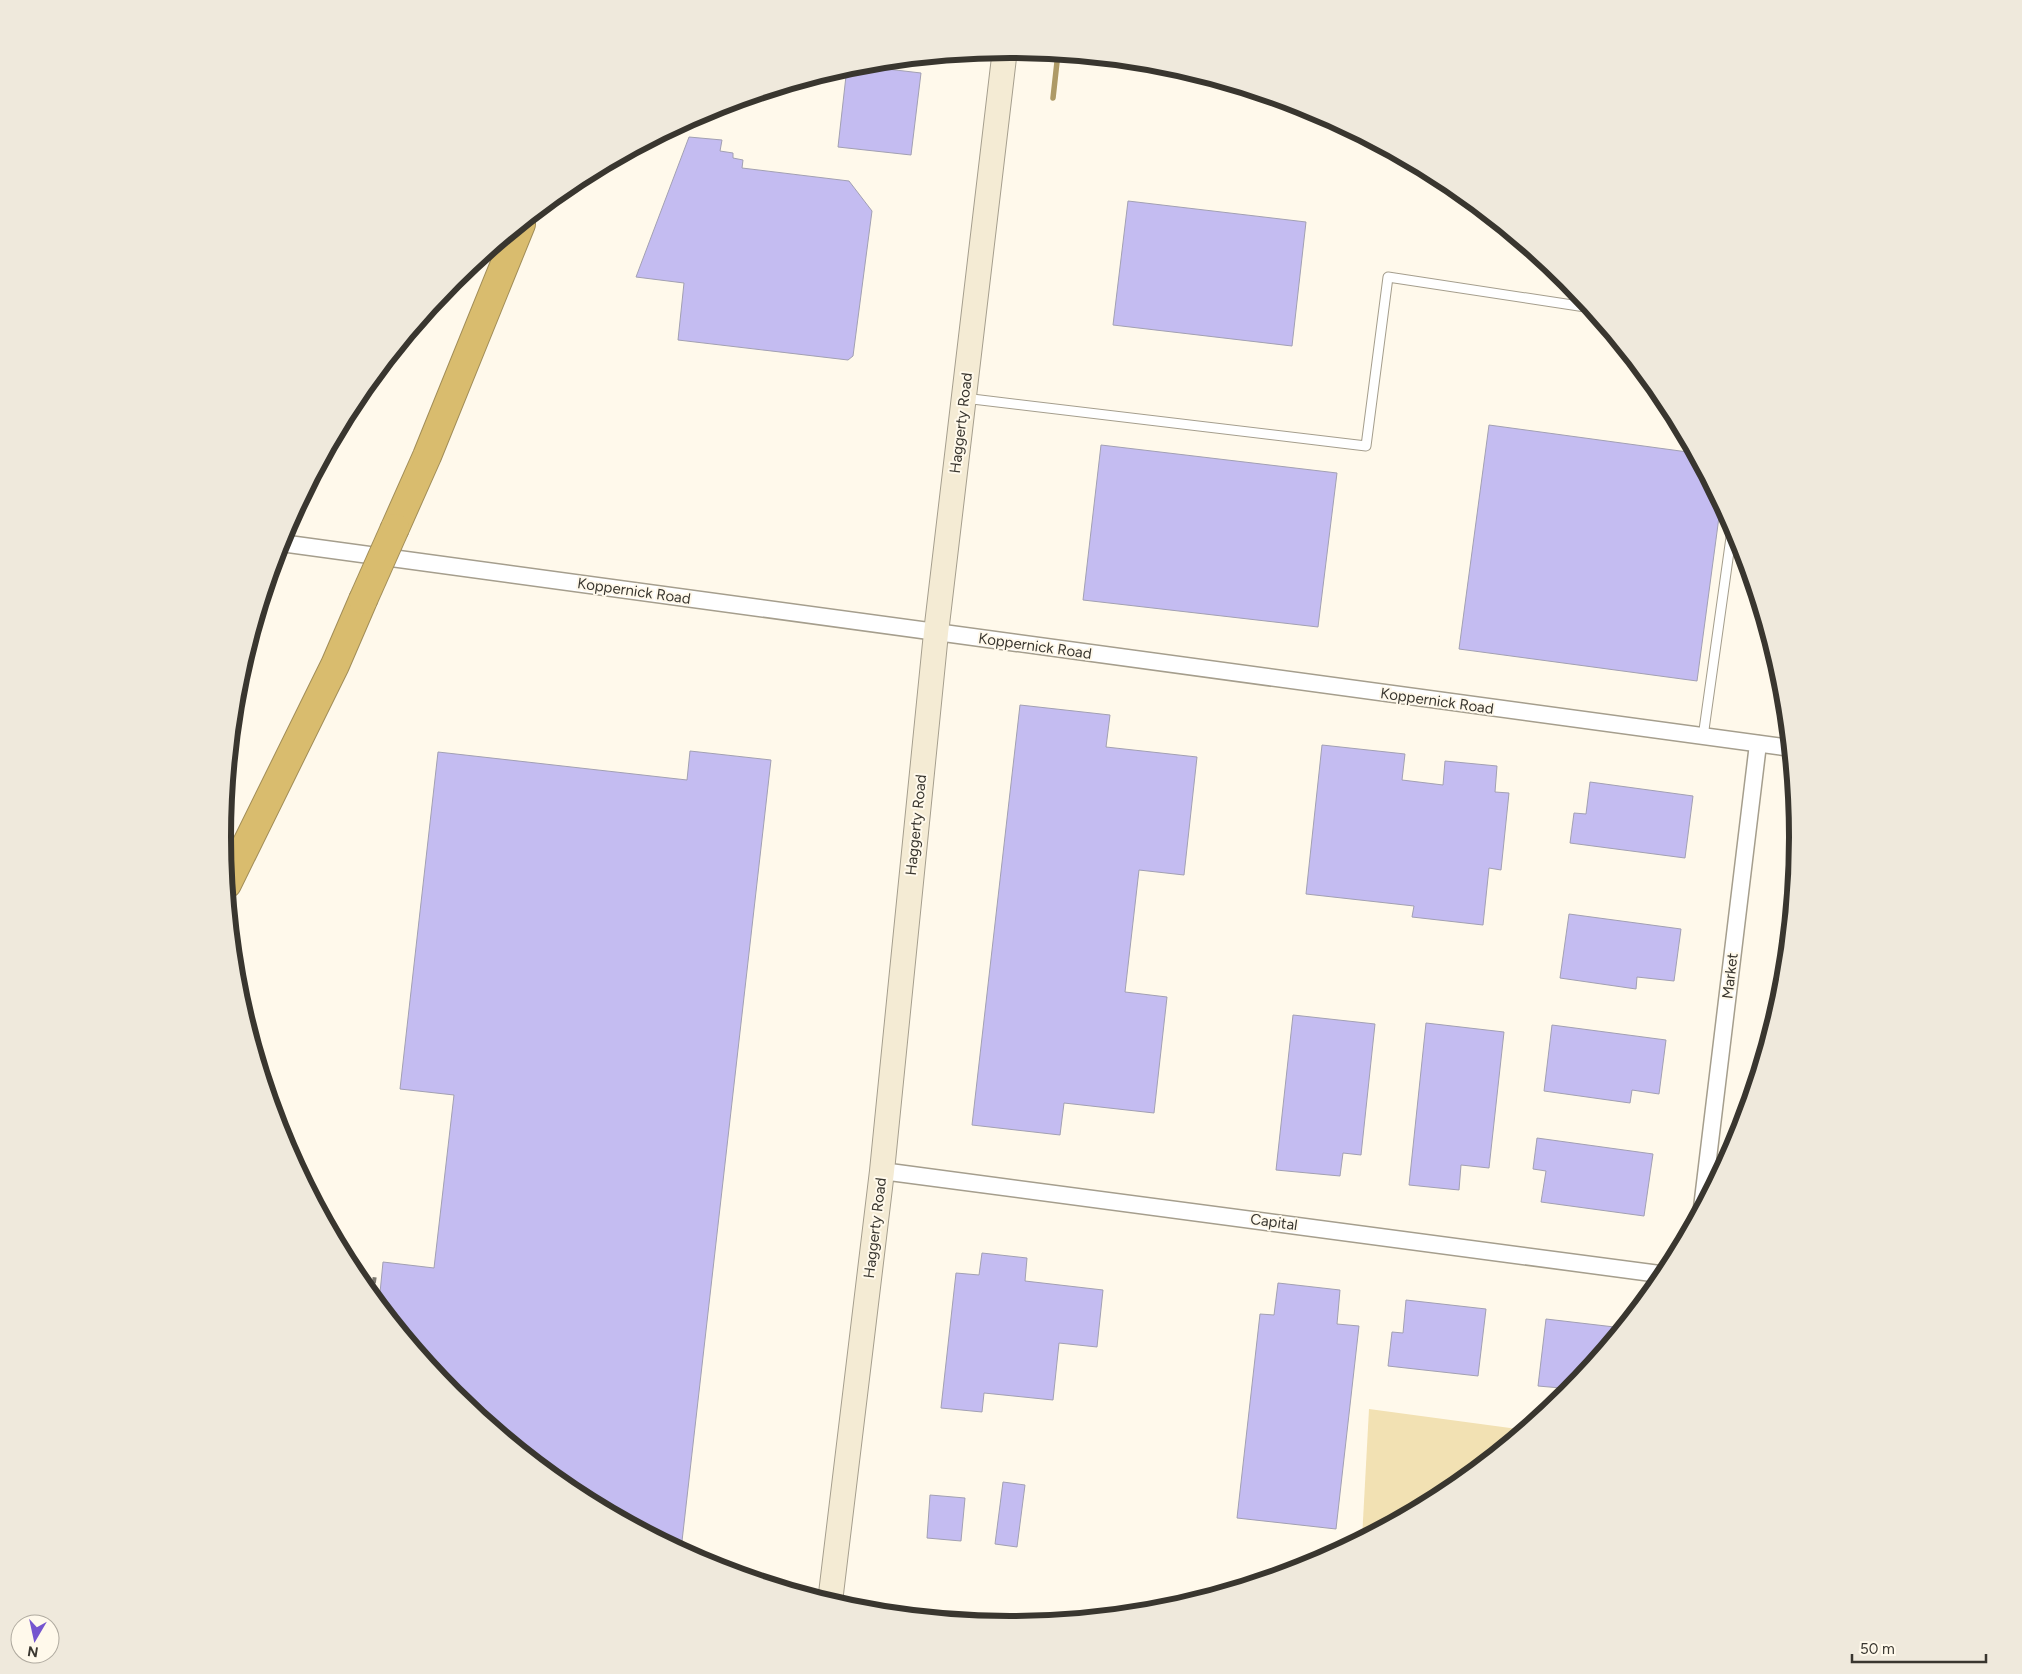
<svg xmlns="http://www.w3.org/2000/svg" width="2022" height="1674" viewBox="0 0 2022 1674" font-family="Figtree,sans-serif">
<rect width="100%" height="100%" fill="#fff9eb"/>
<!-- green -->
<path fill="#f2e1b3" d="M1369 1409 1525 1430 1449 1493 1362 1539Z"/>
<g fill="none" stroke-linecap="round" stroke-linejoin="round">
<!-- stream -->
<path stroke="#ae9a66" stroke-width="5.5" d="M1053 98 1058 53"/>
</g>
<!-- building -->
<g fill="#c4bcf1" stroke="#a2a0b2">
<path d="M853 65 921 73 911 155 838 147 847 67Z"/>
<path d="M689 137 722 140 720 151 733 153V158L743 160 742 168 849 181 872 211 853 356 848 360 678 340 684 283 636 277Z"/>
<path d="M1128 201 1306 222 1292 346 1113 325Z"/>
<path d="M1489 425 1695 453 1721 502 1697 681 1459 649Z"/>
<path d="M1101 445 1337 473 1318 627 1083 600Z"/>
<path d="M1020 705 1110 715 1106 747 1197 757 1184 875 1139 870 1125 992 1167 997 1154 1113 1064 1103 1060 1135 972 1125Z"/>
<path d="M1322 745 1405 754 1402 780 1443 785 1445 761 1497 766 1495 792 1509 793 1501 870 1489 868 1483 925 1412 917 1414 906 1306 894Z"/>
<path d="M690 751 771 760 681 1550 573 1492 453 1394 379 1303 383 1262 434 1268 454 1095 400 1089 438 752 687 780Z"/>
<path d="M1590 782 1693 796 1685 858 1570 843 1574 813 1586 814Z"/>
<path d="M1569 914 1681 929 1674 981 1637 977 1636 989 1560 978Z"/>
<path d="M1293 1015 1375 1024 1361 1155 1343 1153 1340 1176 1276 1170Z"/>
<path d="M1426 1023 1504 1032 1489 1168 1461 1165 1459 1190 1409 1185Z"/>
<path d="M1552 1025 1666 1040 1659 1094 1632 1090 1630 1103 1544 1091Z"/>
<path d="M1537 1138 1653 1154 1644 1216 1541 1202 1546 1171 1533 1169Z"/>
<path d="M982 1253 1027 1258 1025 1281 1103 1290 1097 1347 1059 1343 1053 1400 984 1393 982 1412 941 1408 956 1273 979 1275Z"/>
<path d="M1278 1283 1340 1290 1337 1324 1359 1326 1336 1529 1237 1518 1260 1314 1274 1315Z"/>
<path d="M1406 1300 1486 1309 1478 1376 1388 1366 1392 1332 1403 1333Z"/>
<path d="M1546 1319 1623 1328 1572 1389 1538 1386Z"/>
<path d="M1003 1482 1025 1485 1017 1547 995 1544Z"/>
<path d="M930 1495 965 1498 961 1541 927 1538Z"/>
</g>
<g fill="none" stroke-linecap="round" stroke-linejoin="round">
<!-- service casing -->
<g stroke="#a59e8d" stroke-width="11">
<g id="service">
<path d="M964 398 1366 446 1388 277 1592 308"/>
<path d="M1703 737 1733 523"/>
</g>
</g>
<!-- minor casing -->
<g stroke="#a59e8d" stroke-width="19">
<g id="minor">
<path d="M281 543 1791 748"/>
<path d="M882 1171 1667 1275"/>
<path d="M1702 1208 1758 744"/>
</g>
</g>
<!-- secondary casing -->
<g stroke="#a59e8d" stroke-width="26">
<path id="secondary" d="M830 1602 882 1171 936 633 1005 49"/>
</g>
<!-- motorway casing -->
<g stroke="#a18d58" stroke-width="30">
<g id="motorway">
<path d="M395 528 427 456 521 224"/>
<path d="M227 884 335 665 363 600"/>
</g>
</g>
<!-- service -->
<use href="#service" stroke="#fff" stroke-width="9"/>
<!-- minor -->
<use href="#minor" stroke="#fff" stroke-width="16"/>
<!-- secondary -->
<use href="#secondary" stroke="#f4ebd4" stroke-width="24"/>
<!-- motorway -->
<use href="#motorway" stroke="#d9bc6e" stroke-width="28"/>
<!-- rail -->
<path stroke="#7c786f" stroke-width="4" stroke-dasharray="6 6" stroke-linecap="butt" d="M372 1295 375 1275"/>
<!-- motorway-bridge casing -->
<g stroke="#a18d58" stroke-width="30" stroke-linecap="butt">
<path id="motorway-bridge" d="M363 600 395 528"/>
</g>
<!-- motorway-bridge -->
<use href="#motorway-bridge" stroke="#d9bc6e" stroke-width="28"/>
</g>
<g text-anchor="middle" stroke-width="4" stroke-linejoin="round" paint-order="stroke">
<!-- street labels -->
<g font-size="15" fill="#39362f" stroke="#fff9eb">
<text transform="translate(961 423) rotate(-83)" y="5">Haggerty Road</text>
<text transform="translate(634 591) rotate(8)" y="5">Koppernick Road</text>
<text transform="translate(1035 646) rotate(8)" y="5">Koppernick Road</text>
<text transform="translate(1437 701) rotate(8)" y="5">Koppernick Road</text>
<text transform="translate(916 825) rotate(-84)" y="5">Haggerty Road</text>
<text transform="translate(1730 976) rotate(-83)" y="5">Market</text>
<text transform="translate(1274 1222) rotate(8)" y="5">Capital</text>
<text transform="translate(875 1228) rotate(-83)" y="5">Haggerty Road</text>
</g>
</g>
<!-- crop -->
<path d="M0 0H2022V1674H0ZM231 837a779 779 0 1 1 1558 0a779 779 0 1 1-1558 0Z" fill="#efe9dc" fill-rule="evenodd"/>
<path fill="none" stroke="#39362f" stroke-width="6" d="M231 837a779 779 0 1 1 1558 0a779 779 0 1 1-1558 0Z"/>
<!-- north arrow -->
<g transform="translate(35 1639) rotate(189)"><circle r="24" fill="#fff9eb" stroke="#b0aba0"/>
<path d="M0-4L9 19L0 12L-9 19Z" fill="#7555cf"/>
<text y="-8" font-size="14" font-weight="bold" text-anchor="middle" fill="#39362f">N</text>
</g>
<!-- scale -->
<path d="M1852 1654v8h134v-8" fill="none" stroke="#39362f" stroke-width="2.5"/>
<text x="1860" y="1654" font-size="15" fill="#39362f" stroke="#fff9eb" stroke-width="4" paint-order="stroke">50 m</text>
</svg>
